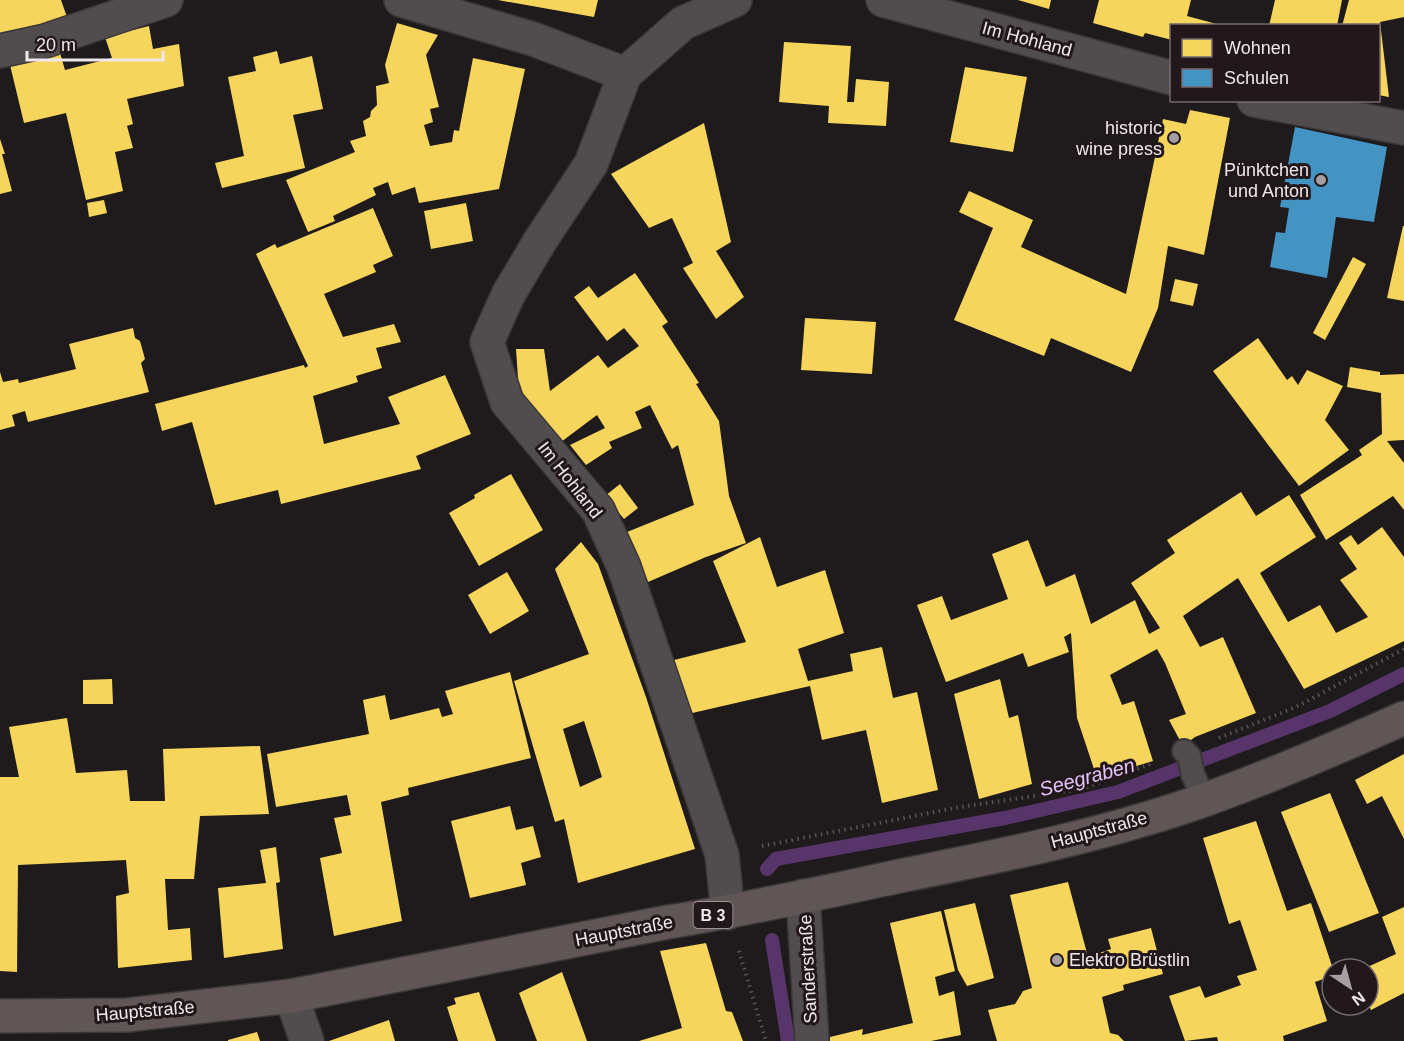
<svg xmlns="http://www.w3.org/2000/svg" width="1404" height="1041" viewBox="0 0 1404 1041" font-family="Helvetica,sans-serif">
<rect width="100%" height="100%" fill="#1f1a1b"/>
<!-- homes -->
<g fill="#f6d55c" fill-rule="evenodd">
<path d="M0 0H61L67 17 30 29 0 35Z"/>
<path d="M498 0H598L594 17Z"/>
<path d="M1018 0H1051L1049 9Z"/>
<path d="M1099 0H1191L1187 16 1224 26H1172V40L1145 33 1143 37 1093 23Z"/>
<path d="M1275 0H1342L1337 26H1269Z"/>
<path d="M1349 0H1404V17L1380 22 1389 97 1378 95V26H1342Z"/>
<path d="M397 23 438 35 426 55 439 107 430 109 433 122 424 125 430 146 452 142 454 130 459 131 473 58 525 69 499 189 419 203 415 187 392 195 388 182 373 188 376 195 333 216 335 221 308 232 286 180 355 152 350 141 366 136 363 121 370 117 371 111 377 105 376 86 389 83 385 65Z"/>
<path d="M149 26 153 49 179 44 184 86 127 99 133 124 127 126 133 148 115 152 123 191 86 200 66 113 24 123 10 65 60 53 65 70 112 58 105 37Z"/>
<path d="M784 42 851 46 847 102H854L856 79 889 82 886 126 828 123 829 106 779 102Z"/>
<path d="M277 51 280 64 312 56 323 109 293 115 305 168 222 188 215 163 244 156 228 77 256 71 253 57Z"/>
<path d="M965 67 1027 77 1013 152 950 142Z"/>
<path d="M1190 110 1230 118 1204 255 1168 246 1158 308 1131 372 1051 338 1044 356 954 320 993 228 959 212 969 191 1033 220 1021 247 1126 294 1163 119 1186 124Z"/>
<path d="M704 123 731 242 716 251 744 297 716 319 683 268 693 263 672 218 649 228 611 174Z"/>
<path d="M0 139 5 154H2L12 191 0 194Z"/>
<path d="M104 200 107 213 89 217 87 203Z"/>
<path d="M466 203 473 241 431 249 424 211Z"/>
<path d="M373 208 393 256 373 265 376 272 324 294 343 337 394 324 401 342 376 348 382 368 356 376 358 382 313 396 324 444 400 424 388 397 445 375 471 434 416 456 421 469 281 504 278 490 215 505 192 422 162 431 155 404 304 365 305 368 308 366 256 254 275 244 277 248Z"/>
<path d="M1403 226H1404V301L1387 298Z"/>
<path d="M1353 257 1366 264 1325 340 1313 333Z"/>
<path d="M635 273 668 322 662 326 699 383 696 384 719 421 729 496 746 543 706 557 648 582 627 532 694 505 678 445 672 449 650 405 635 412 642 428 609 442 612 448 586 465 570 445 605 428 597 415 557 445 519 393 516 349H544L550 391 598 355 608 368 639 346 624 328 607 341 574 297 589 286 598 298Z"/>
<path d="M1175 279 1198 284 1193 306 1170 301Z"/>
<path d="M805 318 876 322 872 374 801 370Z"/>
<path d="M133 328 135 338 140 341 145 359 141 363 149 392 28 422 25 411 12 415 15 426 0 430V372L3 382 18 379 19 383 76 369 69 344Z"/>
<path d="M1258 338 1287 380 1292 376 1298 385 1307 370 1343 386 1325 420 1349 450 1299 486 1213 371Z"/>
<path d="M1350 367 1380 372V375L1404 374V440L1387 441 1404 463V510L1393 496 1326 540 1300 495 1362 455 1359 450 1382 434 1381 393 1347 387Z"/>
<path d="M511 474 543 530 479 566 449 513 475 498 474 495Z"/>
<path d="M620 484 638 508 624 519 605 496Z"/>
<path d="M1241 492 1256 516 1289 495 1316 537 1260 573 1288 622 1320 605 1336 633 1368 617 1340 580 1357 569 1339 543 1351 535 1358 545 1382 527 1404 557V641L1304 689 1238 578 1183 616 1200 647 1223 637 1256 713 1195 737 1183 746 1169 720 1186 714 1165 663 1157 649 1110 675 1122 705 1134 701 1153 761 1097 778 1077 718 1071 633 1064 637 1069 652 1028 667 1023 653 946 682 917 605 942 596 951 620 1008 599 992 554 1028 540 1046 587 1075 574 1091 624 1135 600 1149 634 1160 628 1131 583 1175 553 1167 540Z"/>
<path d="M760 537 777 587 825 570 844 633 798 649 808 681 853 671 850 654 882 647 893 698 917 692 938 790 882 803 866 730 822 740 810 686 688 714 670 661 746 642 713 561Z"/>
<path d="M581 542 598 564 646 697 695 849 578 883 564 819 555 822 514 681 589 654 555 569ZM584 721 602 777 580 787 563 729Z"/>
<path d="M507 572 529 611 490 634 468 595Z"/>
<path d="M510 672 531 758 408 788 409 795 381 802 402 921 334 936 320 858 342 853 334 818 351 815 347 795 276 807 267 754 369 734 363 700 385 695 390 720 439 708 442 717 453 714 445 691Z"/>
<path d="M112 679 113 704H83V680Z"/>
<path d="M1000 679 1009 718 1018 715 1032 784 979 799 954 694Z"/>
<path d="M67 718 76 773 127 770 130 801H165L163 749 260 746 269 814 200 816 194 879H165L168 930 190 928 192 960 118 968 116 896 129 893 126 860 18 865 17 972 0 971V777H19L9 727Z"/>
<path d="M1404 754V839L1382 796 1367 804 1355 780Z"/>
<path d="M1330 793 1379 913 1329 932 1281 812Z"/>
<path d="M510 806 516 830 533 826 541 857 521 863 526 885 470 898 451 821Z"/>
<path d="M1256 821 1287 911 1311 903 1333 969 1332 976 1315 982 1327 1021 1283 1036 1284 1041H1218L1217 1037 1185 1041 1169 996 1200 986 1205 998 1241 985 1237 976 1257 970 1240 920 1229 924 1203 838Z"/>
<path d="M276 847 280 882 276 883 283 949 224 958 218 888 266 883 260 850Z"/>
<path d="M1068 882 1088 957 1111 949 1108 939 1151 928 1163 974 1123 985 1124 990 1102 997 1110 1033 1118 1035 1124 1041H997L988 1010 1015 1004 1023 991 1032 988 1010 895Z"/>
<path d="M975 903 994 978 967 986 958 970 944 910Z"/>
<path d="M1404 907V993L1371 1010 1368 1004V969H1363L1396 954 1382 917Z"/>
<path d="M941 911 955 971 935 977 939 996 954 991 961 1035 931 1041H830V1037L863 1029 862 1035 913 1023 890 923Z"/>
<path d="M706 943 726 1011 732 1012 743 1041H639L682 1028 660 951Z"/>
<path d="M562 972 587 1041H537L519 993Z"/>
<path d="M479 992 496 1041H458L447 1007 456 1004 454 998Z"/>
<path d="M389 1020 395 1041H329Z"/>
<path d="M257 1032 260 1041H228V1040Z"/>
</g>
<!-- schools -->
<path fill="#4393c3" d="M1295 127 1387 147 1374 222 1336 217 1327 278 1270 267 1276 232 1285 233 1289 208 1280 207Z"/>
<g fill="none" stroke-linecap="round" stroke-linejoin="round">
<!-- stream -->
<g stroke="#57356a" stroke-width="14">
<path d="M767 869 776 859 1005 818 1118 792 1330 711 1404 674"/>
<path d="M772 940 788 1041"/>
</g>
<!-- service casing -->
<g stroke="#3b3637" stroke-width="26">
<path id="service" d="M1184 751 1189 756 1193 775 1205 800"/>
</g>
<!-- minor casing -->
<g stroke="#3b3637" stroke-width="36">
<g id="minor">
<path d="M401 0 533 39 625 74"/>
<path d="M883 0 1172 78"/>
<path d="M0 51 45 41 166 0"/>
<path d="M1254 100 1404 128"/>
<path d="M803 896 812 1041"/>
<path d="M728 913 722 855 624 567 598 510 507 402 487 342 508 295 540 241 591 164 625 74 683 23 735 0"/>
<path d="M291 996 307 1041"/>
</g>
</g>
<!-- primary casing -->
<g stroke="#3b3637" stroke-width="36">
<path id="primary" d="M0 1016 128 1015 291 996 668 922C745 910 820 893 895 877 1000 856 1106 835 1207 799 1274 775 1339 747 1404 718"/>
</g>
<!-- path -->
<g stroke="#585455" stroke-width="4" stroke-dasharray="1.5 4.5" stroke-linecap="butt">
<path d="M1219 738 1296 707 1404 649"/>
<path d="M762 846 960 807 1082 789 1153 763"/>
<path d="M739 951 766 1041"/>
</g>
<!-- service -->
<use href="#service" stroke="#514c4d" stroke-width="22"/>
<!-- minor -->
<use href="#minor" stroke="#514c4d" stroke-width="33"/>
<!-- primary -->
<use href="#primary" stroke="#605656" stroke-width="33"/>
</g>
<!-- markers -->
<g fill="#a69fa1" stroke="#22171a" stroke-width="2">
<circle cx="1174" cy="138" r="6"/>
<circle cx="1321" cy="180" r="6"/>
<circle cx="1057" cy="960" r="6"/>
</g>
<g text-anchor="middle" stroke-width="6" stroke-linejoin="round" paint-order="stroke">
<!-- shield labels -->
<rect fill="#22171a" stroke="#b2a9ab" stroke-width="1.5" x="693.5" y="902" width="39" height="26" rx="4.5"/>
<g font-size="16" font-weight="bold" fill="#efe7e9">
<text x="713" y="921">B 3</text>
</g>
<!-- street labels -->
<g font-size="18" fill="#efe7e9" stroke="#22171a">
<text transform="translate(1027 39) rotate(15)" y="6">Im Hohland</text>
<text transform="translate(570 480) rotate(52)" y="6">Im Hohland</text>
<text transform="translate(1099 830) rotate(-15)" y="6">Hauptstraße</text>
<text transform="translate(624 931) rotate(-11)" y="6">Hauptstraße</text>
<text transform="translate(808 969) rotate(-93)" y="6">Sanderstraße</text>
<text transform="translate(145 1011) rotate(-5)" y="6">Hauptstraße</text>
</g>
<!-- poi labels -->
<g font-size="18" fill="#efe7e9" stroke="#22171a" text-anchor="end">
<text x="1162" y="134">historic<tspan x="1162" dy="21">wine press</tspan></text>
<text x="1309" y="176">Pünktchen<tspan x="1309" dy="21">und Anton</tspan></text>
<text x="1069" y="966" text-anchor="start">Elektro Brüstlin</text>
</g>
<!-- water labels -->
<g font-size="20" font-style="italic" fill="#e4c3f8" stroke="#22171a">
<text transform="translate(1087 777) rotate(-15)" y="7">Seegraben</text>
</g>
</g>
<!-- legend -->
<rect x="1170" y="24" width="210" height="78" fill="#22171a" stroke="#746a6d" stroke-width="1.5"/>
<rect x="1182" y="39" width="30" height="18" fill="#f6d55c" stroke="#746a6d" stroke-width="1.5"/>
<text x="1224" y="54" font-size="18" fill="#efe7e9">Wohnen</text>
<rect x="1182" y="69" width="30" height="18" fill="#4393c3" stroke="#746a6d" stroke-width="1.5"/>
<text x="1224" y="84" font-size="18" fill="#efe7e9">Schulen</text>
<!-- north arrow -->
<g transform="translate(1350 987) rotate(144)"><circle r="28" fill="#22171a" stroke="#746a6d" stroke-width="1.5"/>
<path d="M0-4.5L10 22L0 15L-10 22Z" fill="#a69fa1"/>
<text y="-9" font-size="16" font-weight="bold" text-anchor="middle" fill="#efe7e9">N</text>
</g>
<!-- scale -->
<path d="M27 51v9h136v-9" fill="none" stroke="#efe7e9" stroke-width="3"/>
<text x="36" y="51" font-size="18" fill="#efe7e9" stroke="#22171a" stroke-width="4.5" paint-order="stroke">20 m</text>
</svg>
